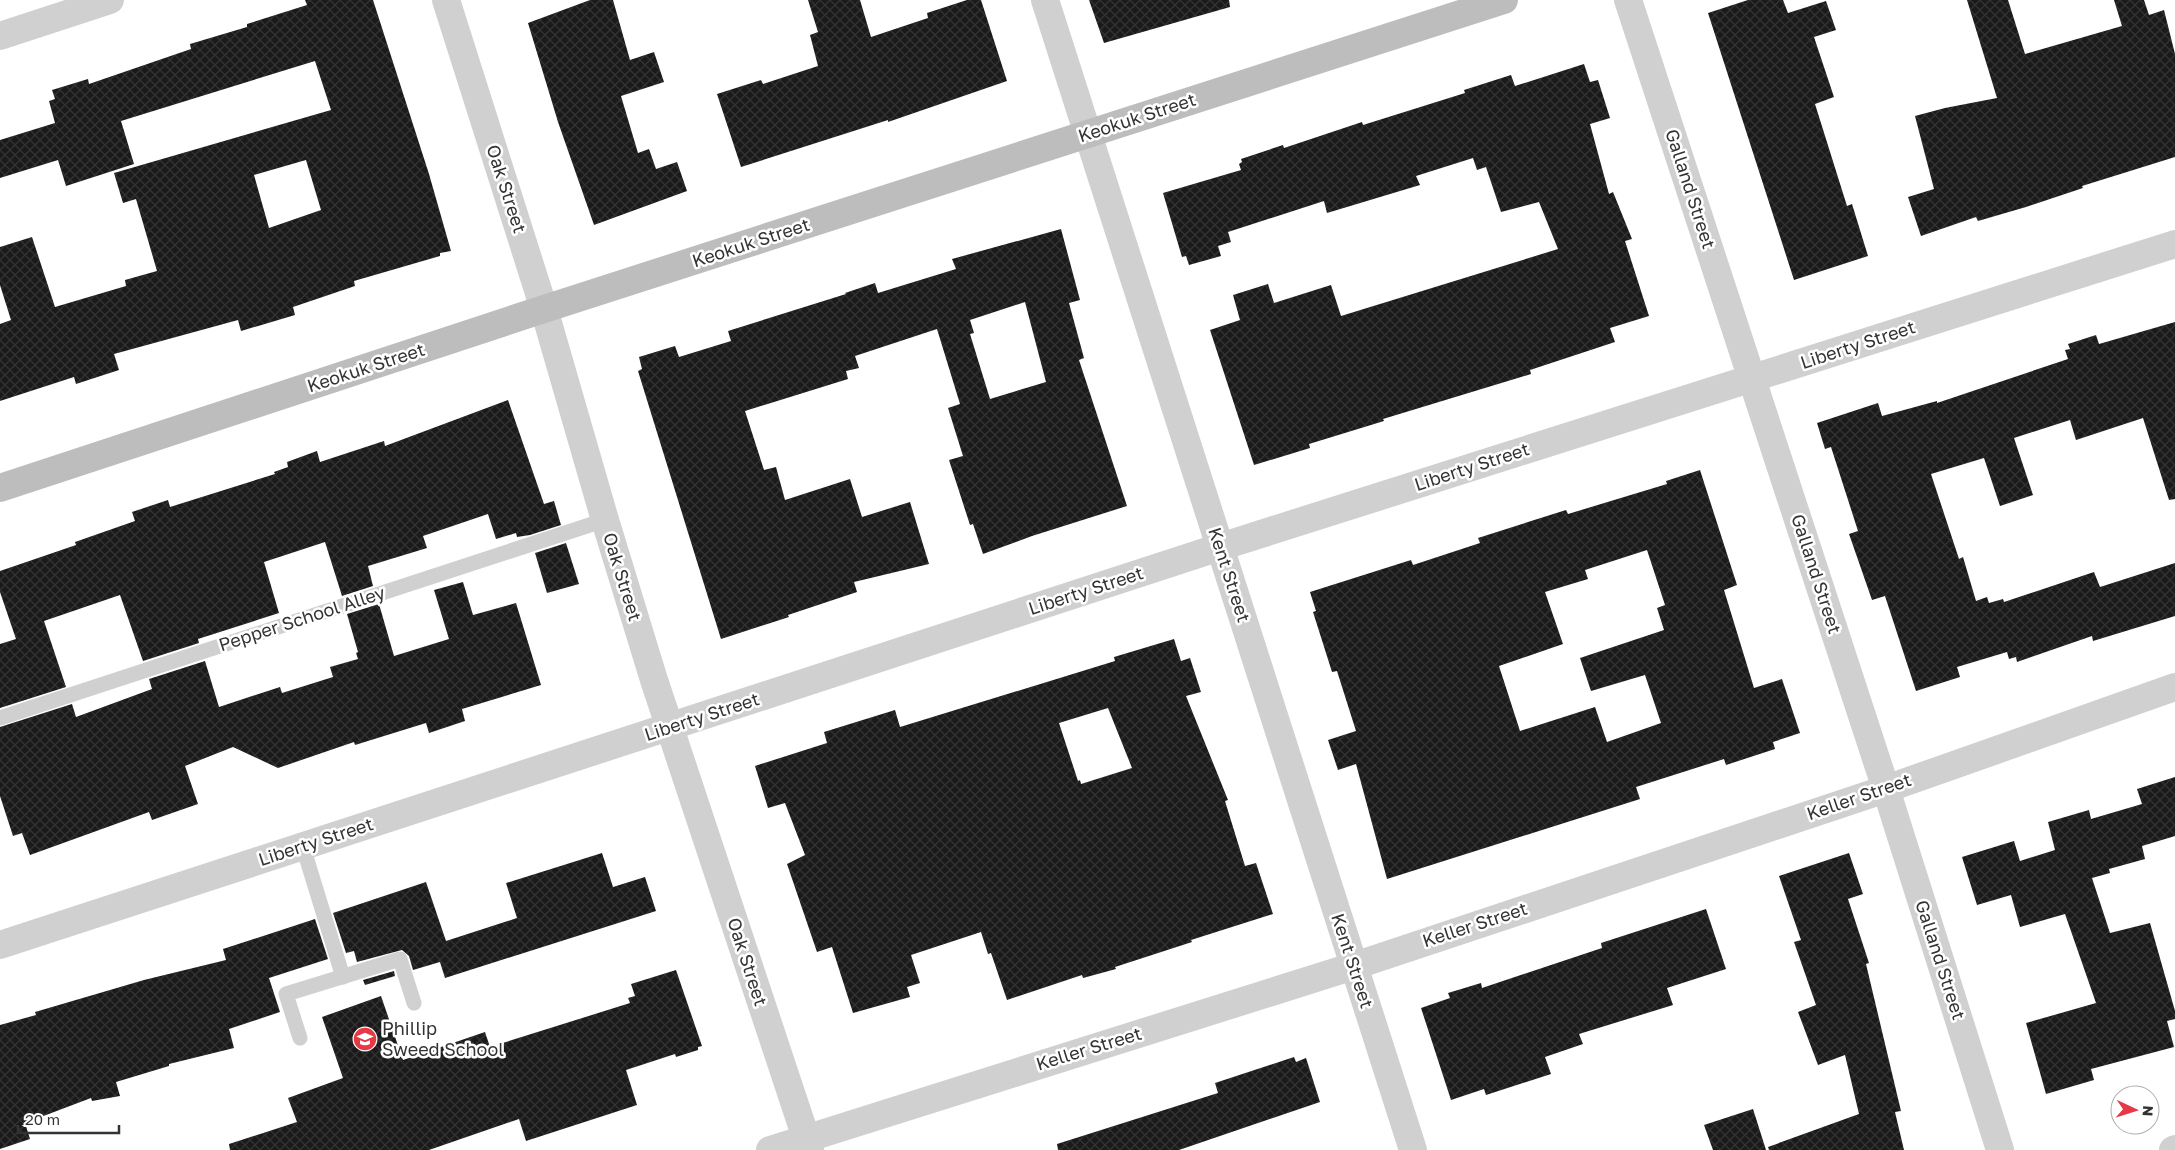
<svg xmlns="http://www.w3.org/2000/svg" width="2175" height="1150" viewBox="0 0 2175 1150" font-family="'Golos Text',sans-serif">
<defs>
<pattern id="building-cross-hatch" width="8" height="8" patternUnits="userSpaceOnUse" patternTransform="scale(1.25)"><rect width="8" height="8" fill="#1a1a1a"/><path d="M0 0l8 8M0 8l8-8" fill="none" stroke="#333"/></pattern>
</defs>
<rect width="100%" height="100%" fill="#fff"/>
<!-- building -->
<g fill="url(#building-cross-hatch)" fill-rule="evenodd">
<path d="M305 0H373L429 174 451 251 440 253V256L354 281 355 286 293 307 295 315 241 331 238 320 114 354 119 370 76 384 74 377 0 401V324L11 320 0 285V247L32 237 55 307 126 286 125 280 157 271 136 199 123 203 114 173 331 110 315 61 121 121 134 164 66 186 58 160 0 178V140L55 123 49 101 55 99 52 90 88 79 89 84 191 49 190 44 247 27V24L307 5ZM306 160 321 210 269 228 254 175Z"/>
<path d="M590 0H613L630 60 654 52 664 82 621 96 638 153 649 149 656 169 677 162 687 191 594 225 558 122 528 23Z"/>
<path d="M808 0H860L871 37 928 18 927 13 967 0H981L1007 81 888 122V120L741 167 717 94 761 80 763 84 818 66 810 35 818 32Z"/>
<path d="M1089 0H1229L1230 7 1104 43Z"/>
<path d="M1748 0H1783L1788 13 1826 1 1836 30 1814 37 1834 97 1815 104 1847 206 1852 204 1868 256 1794 280 1708 13Z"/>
<path d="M1967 0H2008L2025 54 2122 26 2114 0H2144L2149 15 2164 10 2175 54V157L2082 186 2083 188 2026 207 1978 221 1976 217 1921 236 1908 197 1934 189 1915 116 1945 108 1997 98Z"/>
<path d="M1584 64 1590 82 1598 80 1610 118 1590 124 1609 194 1613 192 1632 239 1625 241 1649 316 1610 328 1615 342 1530 370 1531 374 1383 419 1384 421 1309 444 1310 448 1254 465 1210 330 1240 320 1233 295 1268 284 1274 303 1331 285 1341 316 1558 249 1539 202 1501 212 1486 167 1477 170 1473 158 1416 176 1420 185 1327 213 1324 201 1228 232 1231 242 1218 246 1221 256 1189 265 1186 256 1182 257 1163 193 1241 170 1239 164 1242 162 1241 159 1283 145 1284 148 1362 122 1363 125 1465 93 1464 90 1511 75 1515 86Z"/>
<path d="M1061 229 1080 300 1069 303 1084 358 1079 360 1127 506 1032 536 983 554 973 524 970 525 949 460 963 456 948 408 960 404 937 329 855 356 859 368 846 371 848 379 745 411 764 470 776 467 785 500 850 479 862 517 910 502 929 564 854 582 857 592 788 615 789 617 721 639 638 371 642 369 639 357 675 346 679 357 731 341 728 331 846 294 845 293 875 283 878 293 956 269 952 259ZM1025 302 1046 382 990 399 970 334 974 333 970 320Z"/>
<path d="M2175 322V499L2169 500 2143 418 2076 440 2070 420 2014 438 2033 495 2000 506 1984 458 1931 474 1959 559 1963 557 1976 601 1987 597 1989 603 2003 599 2004 602 2094 572 2100 587 2175 563V616L2093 641 2092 636 2017 662 2016 657 2009 659 2007 652 1957 667 1960 677 1916 691 1885 596 1872 600 1849 534 1858 531 1831 447 1825 449 1817 423 1878 403 1882 416 1937 401V403L2068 359 2065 350 2070 349 2068 344 2096 335 2099 344Z"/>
<path d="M508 400 544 504 554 501 561 525 530 535 517 537 516 533 496 539 488 514 423 536 427 548 368 566 373 586 342 596 325 542 264 562 279 613 198 639 199 643 143 661 120 595 44 621 66 687 0 708V644L16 639 0 592V571L76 545 75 542 135 521 132 512 168 500 170 507 275 474 274 472 288 467 287 462 317 451 320 462 384 441 385 446Z"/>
<path d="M1700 470 1737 585 1724 590 1754 688 1782 679 1800 733 1773 742 1775 749 1726 765 1724 759 1636 787 1640 799 1387 879 1356 764 1338 770 1328 740 1356 731 1337 671 1332 672 1313 612 1316 611 1310 592 1411 560 1413 565 1480 543 1478 538 1566 510 1568 514 1667 484 1666 481ZM1647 550 1665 605 1657 608 1664 630 1580 658 1591 691 1645 675 1661 723 1607 742 1595 707 1520 731 1499 666 1563 644 1545 592 1588 579 1585 570Z"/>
<path d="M566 543 579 584 547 593 535 553Z"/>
<path d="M463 582 473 615 516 603 541 685 462 709 465 721 429 733 426 723 355 745 354 742 278 768 233 747 185 766 198 804 152 820 149 812 30 855 22 833 13 836 0 796V727L72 704 76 717 152 689 149 679 205 661 219 707 280 687 282 693 333 677 330 667 358 659 356 653 358 652 347 614 379 604 394 656 449 639 434 590Z"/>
<path d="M1174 639 1181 661 1190 658 1201 692 1186 696 1228 800 1225 801 1245 866 1256 863 1273 914 1191 940 1192 942 1115 967 1116 969 1083 978 1082 975 1007 1000 991 953 988 954 981 932 911 955 920 983 907 987 910 997 853 1013 832 947 817 952 787 864 805 855 785 803 768 808 755 766 827 743 824 732 895 710 900 727 1115 661 1114 657ZM1108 708 1132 768 1081 784 1080 780 1078 781 1059 723Z"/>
<path d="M2175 777V836L2142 846 2145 859 2109 869 2110 873 2092 878 2110 933 2150 923 2175 1011V1019L2167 1021 2174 1047 2091 1069 2094 1080 2046 1094 2026 1023 2096 1003 2065 914 2020 927 2011 895 1977 905 1962 857 2014 841 2020 861 2055 850 2048 822 2089 810 2091 819 2142 804 2137 789Z"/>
<path d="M602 853 613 887 645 877 656 911 445 978 440 962 413 970 409 956 402 950 357 962 354 951 346 953 333 913 426 882 446 941 517 918 506 883Z"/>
<path d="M1849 853 1863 894 1848 899 1869 963 1866 964 1901 1111 1895 1112 1904 1150H1769L1768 1147 1859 1114 1845 1055 1818 1065 1798 1012 1816 1005 1794 942 1801 940 1779 876Z"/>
<path d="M1706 909 1726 969 1667 988 1673 1005 1579 1034 1583 1044 1545 1057 1551 1074 1486 1095 1484 1089 1451 1100 1421 1008 1450 998 1448 993 1481 983 1482 988 1602 948 1601 943Z"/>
<path d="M315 919 328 959 269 978 280 1012 229 1029 234 1048 169 1064V1066L116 1082 120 1096 92 1101 91 1098 25 1123 30 1139 0 1149V1025L36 1015 35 1012 144 980 226 960 223 949Z"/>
<path d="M676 970 702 1046 698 1047V1050L676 1057 675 1054 626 1070 637 1105 526 1141 519 1119 429 1150H230L229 1144 297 1122 288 1098 343 1078 322 1017 381 996 403 1060 485 1032 490 1047 630 1003 628 998 635 996 631 984Z"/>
<path d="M394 971 395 976 365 985 363 980Z"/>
<path d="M1294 1057 1296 1062 1306 1058 1320 1102 1179 1150H1058L1057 1144 1218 1093 1215 1083Z"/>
<path d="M1753 1109 1766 1150H1713L1704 1125Z"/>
</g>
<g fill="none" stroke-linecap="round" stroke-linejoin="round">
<!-- lane -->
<g stroke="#d0d0d0" stroke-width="15">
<path d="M0 718 605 520"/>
<path d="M303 847 343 977"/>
<path d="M300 1038 286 994 400 959 414 1003"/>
</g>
<!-- street -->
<g stroke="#d0d0d0" stroke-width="28">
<path d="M446 0 544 309 605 520 654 680 810 1150"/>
<path d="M1045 0 1413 1150"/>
<path d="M1628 0 1886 789 2000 1150"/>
<path d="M0 36 110 0"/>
<path d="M0 945 1220 547 2175 244"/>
<path d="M770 1150 1354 966 1886 789 2175 687"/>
<path d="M2173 1150 2175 1149"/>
</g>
<!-- secondary -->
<path stroke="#bdbdbd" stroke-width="28" d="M0 488 544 309 1504 0"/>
</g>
<!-- icons -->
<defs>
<g id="school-disc" transform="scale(1.25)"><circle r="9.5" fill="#e63946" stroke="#fff"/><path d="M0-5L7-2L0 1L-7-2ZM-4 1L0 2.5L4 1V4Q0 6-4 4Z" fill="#fff"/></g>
</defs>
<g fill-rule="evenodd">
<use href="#school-disc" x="365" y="1039"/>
</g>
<g text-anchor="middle" stroke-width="5" stroke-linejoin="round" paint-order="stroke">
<!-- street labels -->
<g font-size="18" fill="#333" stroke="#fff">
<text transform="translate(1137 118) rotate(-18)" y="6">Keokuk Street</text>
<text transform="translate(506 189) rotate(72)" y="6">Oak Street</text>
<text transform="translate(1690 189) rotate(72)" y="6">Galland Street</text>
<text transform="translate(751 243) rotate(-18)" y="6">Keokuk Street</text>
<text transform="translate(1858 345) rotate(-18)" y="6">Liberty Street</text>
<text transform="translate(366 368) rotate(-18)" y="6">Keokuk Street</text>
<text transform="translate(1472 467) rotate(-18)" y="6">Liberty Street</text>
<text transform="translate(1816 574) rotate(72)" y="6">Galland Street</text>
<text transform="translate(1229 575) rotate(72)" y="6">Kent Street</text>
<text transform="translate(622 577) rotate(73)" y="6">Oak Street</text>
<text transform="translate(1086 591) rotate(-18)" y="6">Liberty Street</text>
<text transform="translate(302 619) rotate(-18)" y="6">Pepper School Alley</text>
<text transform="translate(702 717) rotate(-18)" y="6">Liberty Street</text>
<text transform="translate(1859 797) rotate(-19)" y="6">Keller Street</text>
<text transform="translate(316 842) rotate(-18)" y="6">Liberty Street</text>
<text transform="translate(1475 925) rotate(-18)" y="6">Keller Street</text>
<text transform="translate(1940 960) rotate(72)" y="6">Galland Street</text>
<text transform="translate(1352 961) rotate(72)" y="6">Kent Street</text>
<text transform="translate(747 962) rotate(72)" y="6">Oak Street</text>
<text transform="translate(1089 1049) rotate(-17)" y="6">Keller Street</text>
</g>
<!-- poi labels -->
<g font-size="18" fill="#333" stroke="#fff" text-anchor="start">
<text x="382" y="1035">Phillip<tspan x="382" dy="21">Sweed School</tspan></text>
</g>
</g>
<!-- north arrow -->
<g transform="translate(2135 1110) rotate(94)"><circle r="24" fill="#ffffff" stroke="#adadad"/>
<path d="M0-4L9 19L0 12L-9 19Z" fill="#e63946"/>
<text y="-8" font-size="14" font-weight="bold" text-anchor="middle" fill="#333333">N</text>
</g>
<!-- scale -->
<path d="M18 1125v8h101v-8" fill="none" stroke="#333333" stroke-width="2.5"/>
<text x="25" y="1125" font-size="15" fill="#333333" stroke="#ffffff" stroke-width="4" paint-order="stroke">20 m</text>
</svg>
